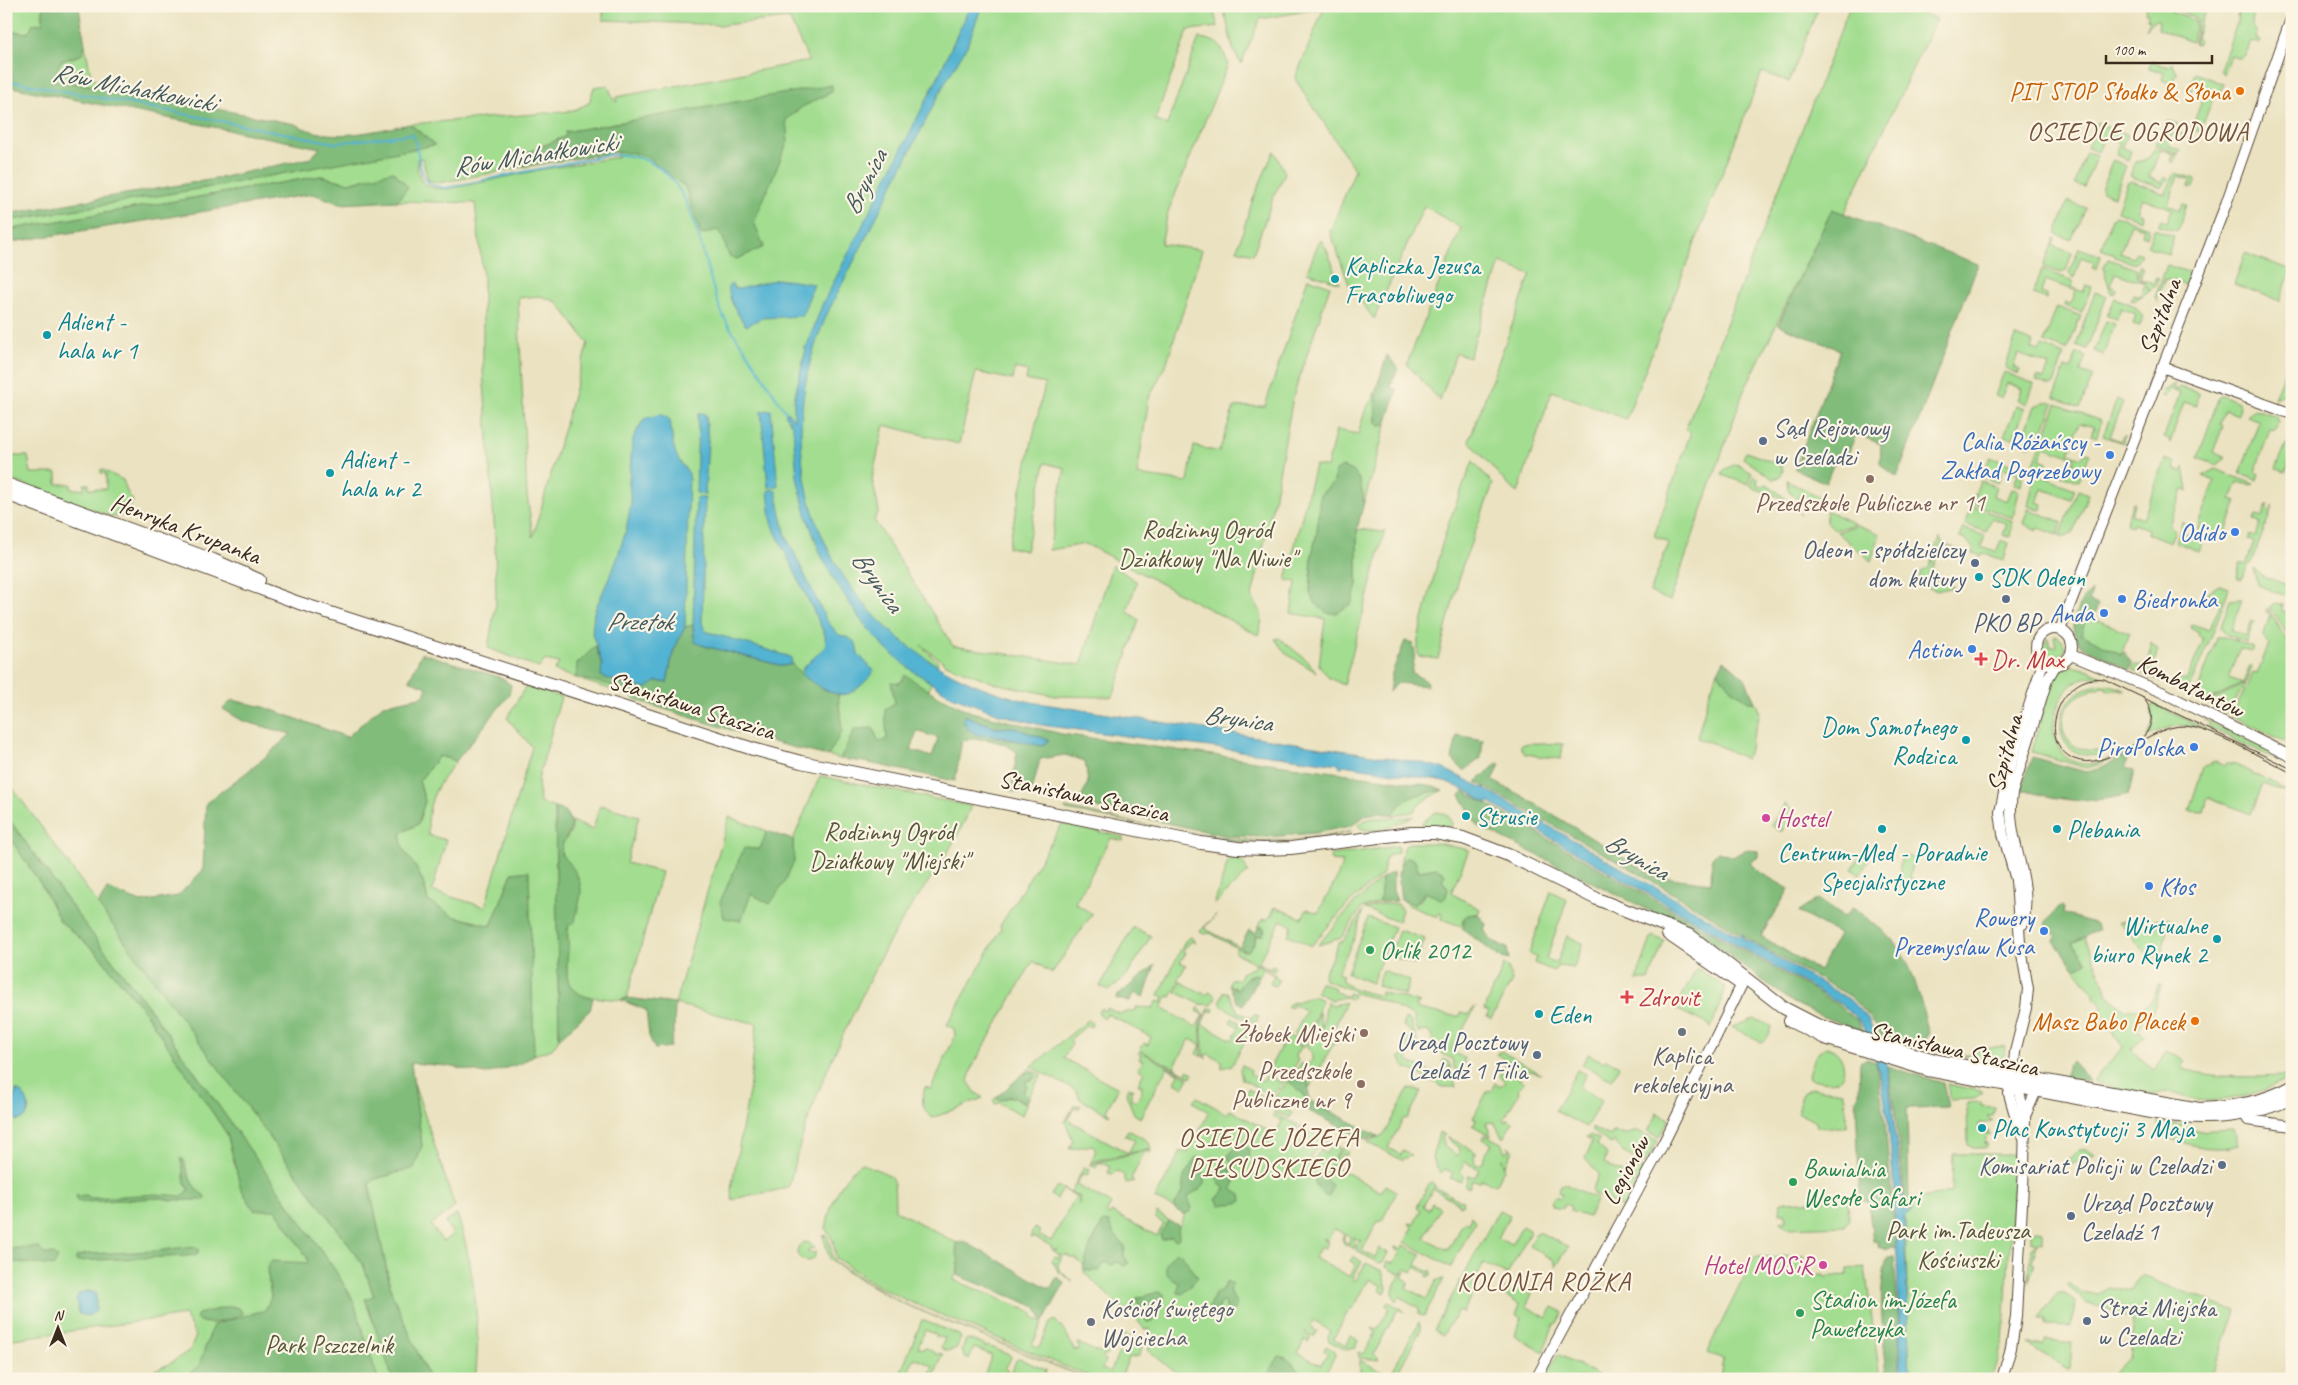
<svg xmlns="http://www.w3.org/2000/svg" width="2298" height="1385" viewBox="0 0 2298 1385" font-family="Caveat,sans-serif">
<rect width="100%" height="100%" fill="#fcf5e5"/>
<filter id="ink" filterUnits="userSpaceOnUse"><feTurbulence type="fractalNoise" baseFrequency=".02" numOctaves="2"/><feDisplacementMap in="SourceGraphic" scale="10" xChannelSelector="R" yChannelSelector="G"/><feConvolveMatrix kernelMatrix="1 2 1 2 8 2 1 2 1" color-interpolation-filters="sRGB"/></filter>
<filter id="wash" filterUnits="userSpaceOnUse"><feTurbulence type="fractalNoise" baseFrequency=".0096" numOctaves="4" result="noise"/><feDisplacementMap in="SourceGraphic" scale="20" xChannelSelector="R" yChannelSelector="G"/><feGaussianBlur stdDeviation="1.12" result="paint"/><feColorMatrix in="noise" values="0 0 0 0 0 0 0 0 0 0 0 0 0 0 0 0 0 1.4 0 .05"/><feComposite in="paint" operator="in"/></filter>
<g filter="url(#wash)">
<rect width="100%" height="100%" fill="#eae2c0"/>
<!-- green -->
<g fill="#a2dd90" stroke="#6e8457" fill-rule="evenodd">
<path d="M6 6H43V23L28 33 6 31Z"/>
<path d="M603 6H1212L1218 27 1188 30 1155 120 1167 125 1199 38C1220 41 1221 45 1228 64L1168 212 1161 244 1202 250 1167 362 1149 398 1137 475 1188 482 1194 446 1219 452 1234 407 1265 406 1308 278 1330 286 1293 397 1274 500 1252 596C1254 602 1257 605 1260 610 1264 618 1260 628 1258 635L1086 544 1049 550 1065 468 1045 463 1026 551 1008 547 1045 384 1026 380 1028 371 1015 368 1013 380 976 372 959 444 884 425 872 479 879 511 874 520 953 646 1081 665 1112 565 1137 582 1127 611 1139 620 1113 697 1056 696 994 683 946 664 921 645 938 662 908 753 842 757 840 759 583 681V669L577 668 576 678 554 671 559 663 545 660 539 668 488 648 496 603 495 534 483 370V276L475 203 397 201 408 187 367 178 349 183 321 176 6 230V221L216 185 434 144 410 124 572 111 589 103 594 87 608 85 613 99 617 102 616 97 809 61 789 18 723 25 603 20ZM621 122 614 141 618 157 544 169 448 189 434 188 423 183 418 173 417 159 422 158 428 180 439 183 523 167 527 153 566 136 565 132ZM540 296 557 302 588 343 533 537 527 495 518 298Z"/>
<path d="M1223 6H1819L1789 82 1762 72 1626 419 1552 391 1518 493 1507 484 1469 441 1531 274 1500 263 1469 357 1456 353 1440 401 1407 364 1461 228 1424 206 1374 319 1350 287 1330 232 1355 170 1295 79 1324 8 1260 19 1241 64 1233 49Z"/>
<path d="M1850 6H1905L1936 19 1844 214 1832 210 1743 393 1670 601 1650 592 1668 545 1666 541 1654 536 1691 432 1685 430Z"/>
<path d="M2147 6H2207L2196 37 2199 41 2198 44 2194 43 2198 20 2196 18 2173 8 2171 12 2196 21 2192 42 2158 29 2159 21 2155 20 2146 29 2150 20 2147 19 2148 14 2145 13Z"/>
<path d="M2238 6H2254L2252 25 2257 33 2256 38 2260 41 2259 44 2251 41 2246 54 2240 58 2230 55 2223 75 2220 70 2237 23Z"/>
<path d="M85 45 91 76 103 87 52 80 61 61 81 55Z"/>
<path d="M2151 61 2168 67 2172 63 2177 73 2172 84 2162 80 2164 73 2149 68Z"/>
<path d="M2195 73 2223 84 2220 93H2215L2200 132 2194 130 2191 139 2176 134 2177 132 2189 136 2206 89 2194 84 2191 91 2188 90Z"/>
<path d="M2169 121 2178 124 2168 145 2180 150 2178 154 2156 144 2159 138 2164 141 2167 131 2162 129 2164 123Z"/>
<path d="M2097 122 2108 127V129L2127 134 2122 147 2131 151 2128 160 2116 155 2120 143 2104 137 2098 152 2087 148Z"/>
<path d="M2156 147 2177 155 2174 162 2171 161 2174 154 2161 149 2149 177 2162 183 2164 177 2168 179 2162 188 2130 176C2137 153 2136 167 2149 157 2152 154 2154 150 2156 147Z"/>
<path d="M1274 151 1285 173 1273 198 1253 254 1237 250 1253 199Z"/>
<path d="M2086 152 2097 155 2084 187 2075 184Z"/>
<path d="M2113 160 2126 166 2114 196 2102 192 2101 189Z"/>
<path d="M2175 173 2196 179 2193 188 2189 187 2191 180 2178 176 2168 205 2180 210 2183 204 2187 205 2177 231 2158 226 2161 220 2167 222 2172 209 2142 198 2137 212 2142 214 2141 220 2117 211 2127 183 2132 181 2165 194Z"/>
<path d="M2068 201 2086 208 2071 240 2056 234Z"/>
<path d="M2115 215 2148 227 2149 229 2147 237 2142 235 2144 228 2131 224 2120 253 2133 258 2136 252 2141 254 2135 264 2115 257V254L2101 249 2112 218Z"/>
<path d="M2154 229 2174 236 2168 255 2147 246Z"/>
<path d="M1320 239 1326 248 1340 283 1307 272Z"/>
<path d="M2054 239H2055L2053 246 2072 253 2066 271 2061 273 2043 267Z"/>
<path d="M2079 248 2101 256 2097 269 2092 268 2094 262 2081 257 2074 278 2069 273Z"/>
<path d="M2245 253 2291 270 2280 301 2234 284Z"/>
<path d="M2108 259 2136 269 2139 280 2144 282C2140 278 2137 272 2140 265L2143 269 2140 279 2153 283 2156 277 2159 278 2156 285 2150 290 2146 285 2149 291 2134 301 2131 300 2133 294 2140 296 2145 283 2115 273 2110 286 2116 289 2114 294 2111 293 2103 267Z"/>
<path d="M2167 265 2191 273 2185 285 2165 279 2157 298 2158 301 2155 297Z"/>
<path d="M2042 269 2073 281 2071 287 2083 292 2086 285 2091 287 2082 312 2064 306 2065 302 2071 304 2076 291 2045 280 2041 293 2047 295 2046 299 2033 294Z"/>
<path d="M2095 292 2107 296 2087 349 2076 345Z"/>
<path d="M2115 298 2135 306 2143 317 2140 326 2133 324 2136 314 2121 308 2116 319 2107 316Z"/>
<path d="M2057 307 2081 316 2067 350 2044 342Z"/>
<path d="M2106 321 2115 324 2103 355 2094 351Z"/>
<path d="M2016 336 2033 343 2031 348 2039 351 2042 346 2064 355 2054 384 2050 386 2036 381 2037 377 2044 379 2049 365 2018 354 2013 367 2020 370 2018 374 2005 368Z"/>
<path d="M2292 352V373L2288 383 2292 384 2289 392 2274 398Z"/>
<path d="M2077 353 2086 356 2080 372 2093 376 2080 408 2054 397 2065 367 2071 369Z"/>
<path d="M2004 372 2034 384 2027 404 2018 400 2022 389 2007 383 2001 398 1995 396Z"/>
<path d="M2175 384 2173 388 2177 390 2179 387 2199 393 2196 406 2184 402 2170 443 2169 439 2164 437 2180 393 2169 389 2165 397 2162 396 2163 390Z"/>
<path d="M1375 393 1376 423 1379 426 1386 425 1363 506V495L1334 482 1320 495 1317 532 1312 555 1310 594 1357 585V529L1384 532 1385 530 1344 685 1329 678 1319 665 1325 619 1291 613 1296 582 1286 580 1315 465 1327 468 1336 430 1358 434 1365 411Z"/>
<path d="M2223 395 2238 402 2240 407 2238 415 2225 410 2220 424 2223 426 2213 452 2226 458 2217 465 2198 458 2219 396Z"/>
<path d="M2117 399 2123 402 2110 437 2120 441 2124 435 2123 443 2103 436Z"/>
<path d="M2048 401 2054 403 2038 445 2032 442 2030 446 2021 443 2035 406Z"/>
<path d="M2057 404 2101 421 2097 437 2091 435 2094 427 2080 423 2069 453 2082 458 2085 452 2090 453 2079 481 2061 475 2064 469 2070 471 2075 458 2045 447 2040 459 2047 462 2045 469 2034 463Z"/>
<path d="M2016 406 2025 409 2013 439 2004 436Z"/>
<path d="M2254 409 2274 415 2276 417 2278 423 2275 430 2270 429 2255 472 2259 474 2257 480 2240 474 2259 421 2247 416Z"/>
<path d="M2286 444 2292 445V455L2286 472 2276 469Z"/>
<path d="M1746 452 1781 465 1783 470 1780 477 1773 479 1743 458Z"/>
<path d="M6 456H28L31 473H57V484H71V489H84V484H89V489H106V474L101 473V469L123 480 128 494 133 501 124 515 113 517 6 478Z"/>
<path d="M1990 457 2023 469 2021 486 2014 484 2018 473 2003 468 1998 483 1982 477Z"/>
<path d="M2165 459 2176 463 2174 469 2182 472 2184 467 2188 491 2183 490 2169 525 2175 530 2170 542 2147 533 2148 529 2133 524 2132 527 2126 524 2133 502 2135 503 2131 514 2143 519Z"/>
<path d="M1473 461 1493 484 1462 567 1438 659 1418 656V639L1441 548 1450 519Z"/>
<path d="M1736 464 1752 473 1747 484 1722 475 1725 469Z"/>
<path d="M2215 469 2254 484 2249 485 2238 482 2231 499 2237 501 2223 541 2206 535 2199 552 2176 542 2182 522 2186 524 2183 532 2195 536 2215 481 2202 476Z"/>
<path d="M2035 474 2075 489 2071 499 2042 489 2037 502 2042 504 2041 510 2028 506Z"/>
<path d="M1755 475 1758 478 1757 485 1760 487 1767 484 1783 496 1802 515 1780 497 1753 488 1750 485Z"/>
<path d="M1787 480 1820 497 1817 506 1808 508 1788 490Z"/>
<path d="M1980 481 1996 486 1993 496 2007 501 2012 489 2019 491 2013 518 1972 503Z"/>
<path d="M2078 490 2088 494 2072 534 2065 537 2060 536Z"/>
<path d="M2267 504H2269L2267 510 2271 511 2273 506 2253 559 2241 579 2237 577 2240 563 2246 565 2254 542 2248 540 2250 535 2256 537 2260 523 2254 521 2256 516 2262 518Z"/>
<path d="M1971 506 2013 521 2010 537 2003 535 2007 524 1992 518 1986 532 1965 524Z"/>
<path d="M2028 509 2062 522 2058 535 2038 528 2036 531 2023 523Z"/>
<path d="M1826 510 1855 524 1835 530 1827 522Z"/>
<path d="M1857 525 1880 534 1871 561 1837 532Z"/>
<path d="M1963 528 1985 536 1981 547 1996 552 2001 540 2009 543 2004 560 1982 553 1981 556 1973 553 1974 549 1966 540 1959 537Z"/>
<path d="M1940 538 1942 543 1961 551 1941 545 1930 576 1954 587 1937 591 1921 585 1919 579 1921 572 1929 568Z"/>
<path d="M2254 569 2263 576 2292 587V598L2257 585Z"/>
<path d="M2219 585 2229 588 2215 628 2186 694 2173 686 2177 678 2186 681 2204 639 2198 636 2199 633 2190 628 2192 624 2209 630 2222 600 2207 593Z"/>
<path d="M2242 599 2231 630 2246 635 2252 620 2254 621 2246 642 2227 635 2221 627 2230 600Z"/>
<path d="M2276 603 2283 605 2281 610 2292 614V641L2269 607Z"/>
<path d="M2267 608 2286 639 2292 643V676L2289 684 2292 685V745L2232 716 2253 673 2257 674 2269 644 2263 638 2270 614 2266 612Z"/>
<path d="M2087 616 2130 633 2121 654 2080 634Z"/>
<path d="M2056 636 2063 641 2065 650 2059 658 2053 659 2045 654 2043 646 2048 638 2050 647 2056 646 2054 637Z"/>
<path d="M2217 637H2224L2254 648 2252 652 2240 649 2229 678 2243 683 2250 666 2252 667 2246 682 2204 702 2195 698Z"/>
<path d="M1279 638 1309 662 1316 672 1285 653 1275 639Z"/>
<path d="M2151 643 2157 650 2154 669 2163 682 2132 670 2134 665C2154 667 2149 655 2151 643Z"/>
<path d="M2072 666 2089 670 2101 676C2092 677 2082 677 2075 682 2047 703 2043 764 2088 764 2101 764 2116 756 2128 750L2098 765 2086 768 2032 752 2052 681 2056 672Z"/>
<path d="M1718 671C1722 682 1741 697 1751 702H1755L1760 713 1746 759 1715 744 1697 738 1708 697Z"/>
<path d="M2245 684 2228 714 2206 703 2211 700Z"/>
<path d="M2109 685 2126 690H2107V688L2101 687 2100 689H2091V691C2086 692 2081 694 2077 697 2053 716 2059 754 2098 750L2101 755C2041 763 2051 681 2109 685Z"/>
<path d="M526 686 561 697 538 780 540 803 555 808 559 1039 552 1049 534 1055 528 872 512 873 491 926 453 916 428 901 425 886 416 868 401 847V833L418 824 425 801 419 781 439 756 456 761C435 788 427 800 428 835L446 840 432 891 485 907 532 747 507 718Z"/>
<path d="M2153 704 2204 728C2182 722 2167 727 2147 736L2153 723 2151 706Z"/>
<path d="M2202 718 2292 761V767L2209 727V723Z"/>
<path d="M1529 743 1563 744 1561 759 1525 754 1521 748V745Z"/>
<path d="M2215 762 2225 766 2227 763 2231 765 2232 763 2252 773 2254 776 2255 775 2278 785V788L2292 792V795L2263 784 2251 814 2208 798 2204 812 2189 811 2203 767Z"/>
<path d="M820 776 971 806C955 848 927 882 903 919 885 946 871 977 857 1006 828 1064 803 1123 789 1186 771 1194 750 1193 732 1200L731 1189 749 1092 757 1024 675 1004 729 817 767 831 760 849 751 894 794 861 793 840Z"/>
<path d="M6 779 363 1264 374 1297 366 1299 393 1379H134L169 1364 190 1350 196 1336 185 1315 6 1340V832L42 886 60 921 97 953 145 1012 227 1134 234 1158 276 1210 307 1257 308 1263 267 1267 271 1297 354 1301 335 1270 150 1009 80 918 6 815Z"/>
<path d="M1443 790 1422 802 1413 812 1393 815C1403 795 1423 793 1443 790Z"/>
<path d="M1785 804 1795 812 1781 832 1782 828 1780 831 1771 825Z"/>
<path d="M600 805 639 816 626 863 661 872 627 998 621 1000 580 996C576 992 571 988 569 984 565 978 567 932 569 925L561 846 572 830 571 821 593 830Z"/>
<path d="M1065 808C1160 827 1255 856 1352 831L1348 833 1289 841 1237 842 1066 810Z"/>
<path d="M1436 812 1447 814 1452 824 1451 827 1422 825V822Z"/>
<path d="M1415 816C1402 822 1370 838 1358 826 1368 812 1397 821 1415 816Z"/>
<path d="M1062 824 1124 837 1123 841 1111 838 1075 903 1092 914 1052 973 1033 961 973 1066 968 1081 975 1092 983 1098 933 1118C921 1110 921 1099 925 1087L931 1089 955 1036 954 1029 947 1025 1001 929 1000 926Z"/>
<path d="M1408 843H1437L1469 850 1451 893 1480 909 1478 914H1473L1463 922 1464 927 1441 919 1442 914 1440 913 1437 917 1410 906 1403 900 1419 902 1426 892 1443 899 1447 886 1442 881 1444 872 1437 868 1419 871 1415 861 1402 862 1400 866 1403 849Z"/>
<path d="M1398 846V852L1389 855 1385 860 1383 874 1348 904 1311 946 1288 935 1292 926 1281 920 1258 963 1270 969 1272 965 1276 967 1273 971 1235 953 1237 948 1210 933 1203 934 1200 931 1216 915 1204 928 1239 947 1242 951H1248L1255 942 1256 935 1259 936 1265 931 1263 927 1258 928 1262 919 1266 920 1271 916 1275 907 1302 918 1307 909 1318 913 1336 880 1343 862 1331 861V855Z"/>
<path d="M1864 849 1874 851 1860 875 1852 869Z"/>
<path d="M1901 856 1913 857 1910 878 1914 879 1913 886 1898 884Z"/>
<path d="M1229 858C1242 860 1243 861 1248 872L1214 905Z"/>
<path d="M1382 878 1380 902 1361 909 1341 938 1318 945 1351 906Z"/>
<path d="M1551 891 1567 900 1546 959 1557 963 1567 936 1583 943 1574 968 1558 966 1554 971 1534 963 1536 957 1529 954Z"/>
<path d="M1381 904H1398L1402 910 1398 922 1365 909Z"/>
<path d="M1363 911 1354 939 1337 973 1342 975V981C1352 990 1368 993 1381 996V992L1420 1003 1416 1005 1418 1009C1432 1011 1446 1016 1460 1016L1461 1012 1468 1014 1476 1006 1451 1051 1464 1058 1465 1076 1455 1070 1452 1059 1430 1048H1433L1432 1037 1428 1031 1419 1032V1034L1413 1016 1381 1000 1354 993 1352 990 1325 980 1324 974 1339 942 1343 941Z"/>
<path d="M1368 918 1394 927 1372 983 1347 973Z"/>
<path d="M2170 918 2160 960 2150 957 2118 922Z"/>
<path d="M1133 927 1151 936 1128 974 1109 991 1100 986Z"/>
<path d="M1399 930 1425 939 1415 965 1390 956Z"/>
<path d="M1652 936 1664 941 1649 980H1636Z"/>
<path d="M1191 937 1196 943 1192 941 1183 950 1186 953 1180 962 1186 965 1178 980 1180 981 1171 997 1168 996 1161 1008 1196 1027 1203 1015 1197 1011 1199 1007 1204 1015 1200 1022 1202 1057 1197 1054 1201 1045 1190 1039 1174 1067 1186 1074 1188 1070 1193 1073 1191 1077 1140 1050 1144 1043 1148 1045 1151 1037 1107 1014 1104 1019 1102 1018 1098 1011 1102 1008V1010L1105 1011 1107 1008 1120 1014C1127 1011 1131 1012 1137 1009L1136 1007 1153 1008 1157 1001 1162 1003 1164 997 1159 995 1185 941Z"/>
<path d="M2085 937 2108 995 2126 1010C2142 1010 2155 1003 2158 985L2161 986 2152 1014 2147 1012 2138 1030 2144 1036 2131 1050 2154 1070 2166 1051 2184 1060 2183 1069C2217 1079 2251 1077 2286 1076L2287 1064 2292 1063V1078C2262 1092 2229 1104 2195 1100 2186 1099 2176 1092 2166 1092 2162 1092 2158 1095 2155 1095 2144 1096 2107 1085 2094 1082L2095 1078 2123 1047 2098 1011 2104 1007 2092 996 2094 994 2075 969 2087 962 2073 943Z"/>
<path d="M1255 964 1275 975 1279 980 1275 986 1270 984 1274 975 1263 969 1259 976 1255 974 1248 976 1238 989 1234 987 1230 988 1229 984 1231 978 1232 980 1239 979 1241 973 1255 967Z"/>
<path d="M1504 965 1508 967 1512 981 1491 1019 1487 1016 1489 1012 1484 1010Z"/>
<path d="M1697 968 1726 988 1711 1028 1708 1024 1673 1008 1678 1004Z"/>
<path d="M1382 970 1410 981 1404 996 1377 985Z"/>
<path d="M1181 982 1206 995 1210 991 1216 997 1212 1005 1200 1004 1176 992Z"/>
<path d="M1320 982 1335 988 1334 991 1347 997 1348 993 1353 995 1351 1000 1346 997 1332 1000 1316 992Z"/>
<path d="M1228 992 1238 1012 1252 1018 1254 1014 1259 1016 1256 1022H1250L1222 1006 1220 1000 1224 992Z"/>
<path d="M1313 996 1322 1000 1305 1047H1302L1294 1035 1306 1011 1294 1004 1291 1008 1287 1006 1289 1004Z"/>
<path d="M1327 1002 1333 1005 1346 1002 1331 1036 1342 1041 1333 1044 1309 1089 1307 1081 1294 1072 1301 1064H1308L1312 1060V1053L1307 1048 1319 1012 1322 1029Z"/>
<path d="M1209 1008 1214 1009 1213 1012 1208 1010 1202 1024 1232 1040 1239 1027 1230 1022 1232 1018 1245 1026 1249 1034 1232 1065 1222 1068V1061L1209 1054 1205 1055 1206 1059 1204 1057 1201 1023Z"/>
<path d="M1406 1019 1411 1022 1419 1046 1417 1050 1413 1048 1407 1060 1442 1079 1449 1067 1442 1063 1444 1059 1449 1062 1456 1087H1443L1408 1068 1405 1069 1399 1057 1406 1056 1409 1049 1406 1043 1412 1032 1403 1026Z"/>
<path d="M1754 1019 1771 1026 1769 1036 1762 1043 1732 1027Z"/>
<path d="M1088 1020 1092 1023 1091 1027 1087 1025 1070 1040 1072 1044 1063 1058 1118 1088 1106 1111 1110 1114 1109 1115 1080 1099 1077 1091 1031 1067Z"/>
<path d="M1287 1035 1294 1039 1301 1048 1296 1055 1298 1062C1288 1075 1290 1076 1275 1070L1271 1073 1272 1077 1278 1081 1285 1080 1272 1096 1242 1079 1240 1070 1242 1065 1251 1070 1250 1074 1263 1081Z"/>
<path d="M2005 1046 2004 1056 1996 1063 1958 1055H1973L1974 1050Z"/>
<path d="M1826 1047C1846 1051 1849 1079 1835 1081 1828 1083 1818 1080 1811 1079L1808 1077C1809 1065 1816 1052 1826 1047Z"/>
<path d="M1140 1051 1189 1078 1184 1087 1175 1082 1179 1074 1167 1067 1140 1118 1134 1114 1126 1094 1129 1087 1134 1089 1131 1090V1100L1135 1101 1140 1097 1142 1085H1138L1144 1072 1138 1069 1143 1061 1139 1059 1141 1055 1138 1053Z"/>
<path d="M1501 1051 1541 1074 1522 1069 1517 1070 1520 1074 1519 1079 1524 1083 1518 1089 1519 1093 1504 1119 1506 1122 1508 1119 1513 1122 1503 1138 1494 1122 1486 1123 1491 1136 1472 1125H1474L1476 1119 1473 1118 1488 1090 1491 1091 1495 1083 1499 1086 1505 1083 1499 1076 1508 1060 1496 1054Z"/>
<path d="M1588 1054 1604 1062 1606 1059 1619 1066 1612 1080 1582 1065Z"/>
<path d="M1029 1069 1041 1075 1030 1095 1022 1115 999 1103 995 1104 993 1100 998 1096 1000 1100C1011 1096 1012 1095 1022 1103L1026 1081 1033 1080 1025 1073 1023 1074Z"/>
<path d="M1577 1070 1586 1074 1579 1088 1602 1100 1586 1127 1555 1111Z"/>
<path d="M1288 1080 1296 1089 1302 1092 1311 1112 1301 1108 1299 1109 1275 1097Z"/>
<path d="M414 1083 455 1207 431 1225 443 1242 453 1234 445 1223 457 1214C473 1261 482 1329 475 1379H429L391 1291 369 1184 375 1179 394 1174 422 1146Z"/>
<path d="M1947 1084 1981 1091 1983 1092 1974 1099 1950 1100Z"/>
<path d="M1409 1088 1422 1091 1407 1119 1404 1118 1388 1148 1401 1155 1403 1151 1411 1155 1402 1160 1367 1142 1385 1134Z"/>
<path d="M1811 1088 1843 1092 1845 1098 1847 1127H1817L1816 1122 1798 1113C1800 1102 1800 1092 1811 1088Z"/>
<path d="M1248 1089 1292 1113 1290 1118 1245 1095Z"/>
<path d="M1197 1097 1227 1114 1230 1110 1275 1134 1282 1121 1273 1116 1274 1112 1283 1117V1120L1284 1118 1298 1125 1287 1146 1290 1147 1301 1126 1304 1128 1297 1140 1304 1144 1310 1131 1322 1138 1310 1158 1314 1160 1326 1140 1321 1151 1326 1154 1330 1145 1327 1143 1328 1141 1340 1148 1329 1168 1342 1148 1348 1152 1346 1156 1342 1154 1335 1166 1381 1192 1385 1185 1397 1192 1381 1222 1378 1221 1362 1251 1375 1258 1380 1248 1388 1253 1383 1262 1378 1263 1358 1252 1356 1244 1361 1241 1353 1237 1355 1249 1344 1244 1342 1238 1344 1234V1242L1349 1243 1350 1236 1334 1229 1328 1240 1323 1238 1328 1242 1325 1248 1321 1246 1314 1258 1350 1277 1356 1264 1350 1261 1353 1256 1362 1262 1352 1280 1355 1281 1366 1263 1382 1271 1387 1288 1385 1293 1380 1291 1382 1286 1369 1279 1353 1309 1350 1308 1333 1339 1346 1346 1351 1336 1358 1340 1354 1348 1346 1350 1329 1341 1328 1337 1331 1331 1313 1321 1311 1326 1316 1332 1318 1330 1314 1337 1306 1331 1305 1333 1311 1337 1308 1342 1304 1340 1298 1353 1321 1365 1328 1353 1324 1351 1326 1346 1334 1351 1335 1355 1323 1379H1183L1148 1350 1153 1340 1147 1334 1150 1330 1147 1328 1145 1330 1134 1316 1119 1306 1083 1271V1269L1090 1271 1074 1257V1259L1066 1255H1063L1058 1264 1059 1270 1073 1282 1058 1271 1052 1260 1055 1256 1058 1258 1060 1255 1055 1252 1057 1249 1053 1251 1051 1246 1035 1237 1030 1238 1034 1228 1040 1231 1038 1235 1051 1241 1076 1196 1063 1189 1057 1199 1051 1195 1057 1186 1079 1197V1204L1080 1197 1071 1192 1084 1167 1090 1170 1087 1175 1083 1173 1076 1185 1111 1204 1106 1213 1109 1215 1111 1212 1157 1236 1164 1224 1155 1218 1157 1213 1179 1227 1185 1215 1183 1214 1185 1213 1155 1199 1181 1151 1188 1153 1209 1112 1193 1102Z"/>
<path d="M1981 1102V1106L1995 1107 1993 1116H1988L1993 1121 1979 1123V1130H1989V1132L1984 1133 1991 1134 1985 1138 1987 1140 1985 1142 1987 1143 1984 1144H1988L1987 1148H1973L1968 1145 1967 1103Z"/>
<path d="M1081 1105 1078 1109 1074 1107 1068 1120 1128 1153 1135 1140 1125 1135 1128 1130 1148 1141 1151 1148 1091 1162 1096 1150 1093 1145 1069 1149 1073 1140 1065 1122 1074 1106Z"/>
<path d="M1656 1112 1669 1119 1659 1137 1648 1131 1657 1115Z"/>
<path d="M2159 1122 2183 1125 2191 1131 2234 1129 2238 1145C2212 1153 2183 1144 2159 1134Z"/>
<path d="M1592 1127 1610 1136 1613 1132 1627 1134 1638 1131 1658 1141 1645 1164 1624 1153 1615 1142 1611 1144 1592 1131Z"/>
<path d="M1439 1132 1445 1135 1442 1136C1445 1151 1447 1148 1458 1156L1460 1148 1452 1143 1448 1137 1477 1153 1474 1154 1475 1164 1477 1165 1483 1163 1484 1156 1492 1144 1483 1139 1485 1135 1501 1143 1505 1152 1510 1150 1508 1147 1513 1150 1505 1166 1502 1159 1505 1167 1495 1185 1482 1179 1481 1182 1472 1181 1469 1188 1465 1186 1469 1175 1475 1177 1479 1169 1465 1162 1460 1172 1464 1175 1461 1182 1450 1178 1453 1173 1445 1169 1441 1174 1432 1158Z"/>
<path d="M1590 1135 1600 1140 1596 1144 1607 1154 1604 1163 1625 1174 1631 1164 1643 1169 1624 1208 1593 1194 1592 1190 1599 1174 1585 1159 1593 1140 1587 1137Z"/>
<path d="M1151 1149 1150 1153 1145 1151 1131 1179 1134 1181 1126 1183 1124 1175 1117 1171 1112 1174 1108 1173 1110 1167 1099 1162 1096 1167 1090 1164Z"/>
<path d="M2079 1149H2087L2096 1155 2059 1169Z"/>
<path d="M1953 1154H2016L2003 1342 1991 1379H1910L1905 1216 1913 1211 1909 1199 1952 1192Z"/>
<path d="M861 1163C897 1179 894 1170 895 1210L957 1243 956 1251 960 1261 954 1280 1032 1312 1034 1318 1043 1322 1032 1345 1039 1348 1050 1323 1055 1320 1067 1335 1074 1350 1079 1351 1078 1343 1099 1353 1105 1351 1112 1337H1118V1339L1114 1338 1107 1356 1104 1355 1103 1359 1105 1360 1102 1369 1110 1372 1124 1342 1121 1340 1126 1335 1133 1338 1142 1348 1139 1356 1129 1358 1120 1379H1095L908 1301 876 1285 836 1258 833 1241 826 1229C830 1203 841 1179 861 1163Z"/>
<path d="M1430 1182 1435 1185 1434 1187 1461 1201 1463 1200 1464 1204 1459 1206 1460 1204 1433 1189 1423 1206 1429 1210 1432 1203 1440 1208 1424 1238 1448 1250 1463 1223 1465 1221 1468 1223 1471 1216 1475 1221 1451 1267 1405 1242 1413 1227 1408 1223 1414 1224 1421 1210 1417 1207Z"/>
<path d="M1565 1184 1597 1199 1588 1217 1570 1211 1571 1207 1565 1204 1562 1209 1553 1207 1551 1202 1555 1196 1560 1198 1562 1194 1558 1192 1561 1185Z"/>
<path d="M1848 1199 1849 1219 1844 1226 1787 1228 1780 1222 1786 1221 1785 1213H1780L1781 1202Z"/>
<path d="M1499 1210 1510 1215 1498 1238 1511 1245 1522 1226 1529 1230V1234L1507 1275 1484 1263 1473 1284 1476 1287 1463 1313 1458 1311 1443 1335 1434 1330 1458 1285 1462 1286 1459 1283Z"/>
<path d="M2036 1230 2043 1231V1242L2038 1241 2032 1263 2035 1264 2028 1283 2032 1248 2035 1247V1242H2031V1232Z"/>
<path d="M1539 1232 1568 1247 1556 1267 1554 1260 1529 1246 1535 1234Z"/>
<path d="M826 1235C832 1244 830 1255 836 1263L902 1303 1088 1379 902 1303 849 1273 830 1259 823 1236Z"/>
<path d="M804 1242 810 1243 816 1248 808 1249 809 1253 816 1252 814 1258 810 1261 802 1260 797 1254 798 1247Z"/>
<path d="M1404 1245 1421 1254 1417 1253 1420 1256 1416 1265 1430 1272 1431 1270V1275L1427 1277 1428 1274 1415 1267 1412 1272 1406 1269 1399 1274 1386 1267 1388 1261 1394 1263 1400 1252 1395 1249V1247L1401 1249Z"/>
<path d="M1804 1256 1805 1275 1823 1274 1824 1277 1847 1275V1269L1865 1267 1880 1379H1720L1723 1359 1707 1352 1754 1257Z"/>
<path d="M1406 1271 1403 1278 1409 1282 1406 1288 1427 1299 1437 1280 1444 1279 1424 1316 1419 1314V1308L1399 1296 1397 1301C1387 1293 1398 1276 1406 1271Z"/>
<path d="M2143 1275 2235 1312 2214 1369 2208 1379H2107L2130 1358 2133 1331 2131 1320 2101 1306 2087 1304 2068 1286 2069 1282 2082 1294H2096L2109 1287 2131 1291 2137 1280Z"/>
<path d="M1511 1283 1532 1294 1526 1306 1547 1318 1553 1307 1563 1312 1557 1323 1554 1324 1543 1352 1514 1335 1522 1318 1516 1315 1520 1305 1503 1294 1508 1285Z"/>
<path d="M2058 1293H2065L2075 1301 2072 1326 2045 1325V1319H2039Z"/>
<path d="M1388 1302 1402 1309 1404 1312 1398 1309 1374 1354 1380 1360 1359 1358V1352L1364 1354 1376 1333 1372 1328 1377 1330 1390 1308 1385 1305Z"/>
<path d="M922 1320 959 1335 961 1338 956 1349 947 1351 941 1348 945 1338 936 1337 937 1335 925 1330 918 1347 924 1349 925 1347 938 1355 939 1353 943 1354 933 1379H928L933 1366 914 1358 905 1379H898Z"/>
<path d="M1419 1322 1421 1329 1394 1379H1388Z"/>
<path d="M969 1339 984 1345 985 1348 988 1346 1010 1355 1011 1358 1005 1369 1009 1370 1006 1379H983L992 1355 974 1348 969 1359 965 1358 961 1351 966 1340Z"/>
<path d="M2044 1341 2072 1342 2070 1368 2068 1369 2028 1345H2044Z"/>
<path d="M1558 1354 1605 1379H1544Z"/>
<path d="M1019 1359 1046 1370 1045 1378 1036 1375 1034 1379H1015L1017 1373 1012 1371 1016 1360Z"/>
<path d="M1360 1360 1388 1375 1387 1379H1356L1360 1372Z"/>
</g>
<!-- forest -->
<g fill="#81bc7a" stroke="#5e734c" fill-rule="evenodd">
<path d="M43 6H88L79 8 85 45 81 55 61 61 52 80 103 87 295 124C330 144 373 131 410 124L435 145 217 186 6 221V214L215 179 311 158 320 148 6 86V31L28 33 33 24 43 23Z"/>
<path d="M832 85V92L802 107 786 120 788 141 754 222 764 247 737 259 729 256 721 233 717 230 701 235 685 187 650 159 636 153 613 152 523 167 527 153 566 136 565 132Z"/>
<path d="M393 171 408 187 397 201 342 204 313 194 6 243V230L321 176 349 183Z"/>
<path d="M1832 209 1978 264 1897 477 1880 464 1881 444 1856 434 1845 461 1836 457 1826 483 1795 469 1840 350 1778 325Z"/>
<path d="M1387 355 1398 368 1390 387 1397 390 1386 425 1379 426 1376 423 1375 393Z"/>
<path d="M1342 467 1353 471 1359 479 1363 495V506L1357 529V585L1352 603 1337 613H1327L1316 604 1310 594 1312 555 1317 532 1320 495 1334 482 1335 472Z"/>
<path d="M2092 591 2089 601 2098 605 2093 618 2087 616 2081 634 2121 654 2124 652 2132 664 2129 670 2079 644C2078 638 2074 633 2073 628 2073 615 2081 598 2092 591Z"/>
<path d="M693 625V636L701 645 783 666 792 664C806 679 820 687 838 694L842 731 828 756C762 741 698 720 634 699 623 684 594 682 576 678L577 664 595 646 602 664 614 682C631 687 641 691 657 681L667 683 673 652 685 627Z"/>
<path d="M1405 641 1413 643 1415 653 1412 673 1428 682 1427 686 1398 683 1389 692 1392 673Z"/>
<path d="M422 653 502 678 511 685 509 695 456 761 439 756 419 781 425 801 418 824 401 833C401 854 409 854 417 870 423 881 426 890 428 901L453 916 491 926 512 873 529 871 534 1055 522 1063 486 1074 448 1066 411 1063 422 1146 414 1168 375 1179 369 1184 391 1291 429 1379H393L365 1299 374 1296 363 1264 98 905 107 889 141 902 178 896 203 870 206 803 255 766 291 734 243 721 223 709 232 700 264 707 347 737 383 705 424 696 427 687 409 680Z"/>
<path d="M1724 660 1745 678 1755 702 1754 703C1743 700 1722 682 1718 671Z"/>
<path d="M905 675 936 695 971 712 1062 734 1434 786 1443 790C1423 793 1403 795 1393 815L1377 813 1366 815 1351 826 1315 833 1269 837 1227 836 1079 804 1088 782 1085 761 1065 755 1040 759 1031 795 1011 791 1017 752C1001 740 982 737 962 740L955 781 864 762 840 759 855 729 873 728 879 742 887 739 885 709 895 703 891 682 900 683ZM964 715 997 728 1012 727 1048 740H1008L996 736ZM917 731 938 738 932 757 911 750Z"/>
<path d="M1457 735 1483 740 1481 758 1464 771 1452 759Z"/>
<path d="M2128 754 2125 768 2134 770 2129 794C2084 805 2066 801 2022 790L2032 757 2086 772 2098 769Z"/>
<path d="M1498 763 1500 764 1493 781 1522 796 1654 876 1711 883 1712 857 1718 852 1733 857 1745 850 1758 851V857L1750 863 1759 872 1789 889 1761 936 1819 971 1839 934 1798 912 1818 899 1844 917 1853 907C1867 919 1883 929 1895 943 1915 967 1921 1005 1929 1034L1924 1043 1926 1050 1881 1037 1876 1025 1850 996 1763 948 1649 879 1476 782Z"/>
<path d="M1464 791 1837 1004 1857 1020 1862 1031 1821 1016 1792 1002 1707 939 1478 826 1460 795Z"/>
<path d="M555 808 565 811C580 835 561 832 561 855 571 862 580 877 581 890 581 900 576 913 575 922L569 925C566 933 569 939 568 948 567 974 561 992 593 998L590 1010 559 1039Z"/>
<path d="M6 815 80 918 150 1009 335 1270 354 1302 378 1379H183L199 1365 213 1325 265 1310 271 1297 267 1267 271 1261 308 1263 307 1257 276 1210H254L241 1189 227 1134 145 1012 97 953 60 921 42 886 6 832Z"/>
<path d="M767 831 793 840 794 861 784 883 770 904 751 894 741 921 724 918 720 902 744 848 760 849Z"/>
<path d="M1409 857 1415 861 1419 871 1437 868 1444 872 1445 875 1442 880 1448 889 1446 897 1443 900 1425 892 1415 905 1401 899 1398 874 1404 859Z"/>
<path d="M1393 872V891L1397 901 1380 902 1382 878Z"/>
<path d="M2062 906 2064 908 2063 914 2094 923 2098 930 2073 943 2087 962 2075 969 2054 941 2057 936 2045 923 2059 907Z"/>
<path d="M1478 914 1486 924 1484 930 1491 940 1507 948 1509 960 1499 957 1463 929 1464 918 1468 915Z"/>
<path d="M1259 927 1264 928 1263 935 1255 936V942L1248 951 1239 949 1249 930 1256 933Z"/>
<path d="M1155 965 1144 997 1135 993 1129 1002 1115 998Z"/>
<path d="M1255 974 1259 976 1243 1005 1237 1002 1230 987 1238 989 1246 978Z"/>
<path d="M627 998 675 1004 674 1029 670 1047 655 1049 649 1036 646 1010 621 1000Z"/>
<path d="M1866 1059 1876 1062 1885 1122 1896 1245 1888 1249 1878 1246 1879 1242 1873 1241 1868 1201 1860 1202 1856 1099 1859 1095 1860 1062Z"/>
<path d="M2072 1061 2090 1081 2064 1077 2068 1065Z"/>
<path d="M1887 1066 1943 1083 1948 1107 1907 1108 1909 1199 1912 1206 1906 1208 1896 1120Z"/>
<path d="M1029 1072 1033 1073 1036 1076 1034 1079 1026 1081 1027 1087 1023 1090 1027 1099 1025 1103 1011 1096 1002 1100 997 1099 998 1096 1023 1074Z"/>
<path d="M1294 1072H1299L1308 1082 1309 1100 1378 1136 1366 1140 1311 1112 1302 1092 1296 1089 1288 1080Z"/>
<path d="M1238 1145 1248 1148 1249 1157 1247 1161 1234 1165 1227 1157Z"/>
<path d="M1199 1157 1202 1159 1200 1168C1210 1184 1205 1188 1189 1195L1188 1199 1192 1208 1190 1212 1183 1214 1175 1209V1204L1183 1192C1182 1172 1187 1174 1195 1158Z"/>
<path d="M181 1158 184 1160C186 1170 191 1182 197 1190 201 1194 204 1194 206 1198L203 1200H171L161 1198 84 1202 77 1200 76 1196 86 1195 91 1198 156 1194 181 1196 187 1193 189 1189 185 1183Z"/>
<path d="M1230 1168 1236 1176 1232 1189 1241 1195 1242 1201 1238 1203 1219 1205 1216 1198 1222 1194 1225 1188 1219 1184 1215 1175 1224 1169Z"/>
<path d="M1320 1174 1332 1185 1329 1197 1325 1196 1316 1185 1314 1177Z"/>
<path d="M1169 1221 1178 1225 1179 1238 1176 1240 1171 1237 1162 1240 1160 1235Z"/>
<path d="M1103 1222 1109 1223 1114 1234 1125 1246 1124 1256 1129 1263 1124 1266 1118 1262 1112 1265 1106 1262 1099 1271H1090L1083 1269 1090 1246Z"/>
<path d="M963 1241 1050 1289 1057 1277 1065 1283 1043 1322 1037 1307 957 1275C962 1259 955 1257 957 1243Z"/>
<path d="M32 1247 39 1248 44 1254H53L58 1258 54 1266 6 1261V1249Z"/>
<path d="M186 1247 198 1248 199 1251 197 1254 188 1256 76 1261V1257L86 1254 157 1251Z"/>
<path d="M1176 1252 1182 1255 1198 1277 1183 1294 1178 1293 1179 1283C1162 1275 1162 1264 1176 1252Z"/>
<path d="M1888 1257H1894L1899 1330V1379H1887C1885 1340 1875 1295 1888 1257Z"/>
<path d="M1226 1281 1233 1284 1230 1291 1237 1306 1234 1311 1231 1313 1227 1310 1225 1303 1221 1302 1219 1305 1220 1314 1218 1315 1209 1307 1215 1294 1224 1288Z"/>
<path d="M1158 1292 1164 1294V1300L1154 1309 1155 1318 1153 1322H1147L1141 1316 1137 1298Z"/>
<path d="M232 1306 240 1309 243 1314C232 1319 205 1329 196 1318L198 1314Z"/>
<path d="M1279 1356C1290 1357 1296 1367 1300 1376L1305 1379H1298L1295 1374 1282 1373 1273 1379H1265Z"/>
</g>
<!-- water -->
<g fill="#53b3d2" stroke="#476e78">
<path d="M970 6H982L967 46 945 83 830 308C748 482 848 661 1031 702L1418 762 1442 768 1483 788 1485 787V789L1741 937 1742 934 1744 935 1743 938 1849 999 1868 1019 1882 1047 1887 1067 1905 1211 1912 1207V1210L1904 1218 1910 1379H1901L1897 1256 1896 1248H1893L1896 1247C1894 1191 1891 1066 1859 1021 1850 1008 1833 1000 1819 992L1488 802 1487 804 1471 793 1445 781 1343 765 1342 767H1339V764L1041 725 999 714 952 696 939 688 910 669 886 649 860 619 834 580 822 557 807 518 797 477 793 427 785 414 788 412 794 420V400L806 349 804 348 807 346 822 305 936 81Z"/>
<path d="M778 279 814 284 802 316 762 318 746 326C737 313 727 299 729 285L732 284 734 288 739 289Z"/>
<path d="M771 410 778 486 768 487 761 411Z"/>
<path d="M703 413 706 415 708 441 705 494 696 493 698 414Z"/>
<path d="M661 414 670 420C673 442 672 456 689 473L685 627 673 652 667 683 657 681 647 688 632 687 601 676 602 664 592 633 594 612 616 562 626 530 631 503 629 483 632 443 634 436 644 419Z"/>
<path d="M771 489 776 491 786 536 827 621 839 635 848 637 856 643 858 654 873 670 872 675C866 680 858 690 850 693 835 700 814 683 802 675L803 668 826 646 825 635 775 531 771 519 768 491Z"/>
<path d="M696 498H705L702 621 705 631 791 657 792 664 783 666 701 645 695 642 693 625Z"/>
<path d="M964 715 997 728 1012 727 1049 740 1042 746 996 736 977 735 968 729 963 720Z"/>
<path d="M16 1090C26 1093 33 1109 25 1118L17 1121 14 1118 9 1105 15 1098Z"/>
<path d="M88 1291 96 1293V1310L89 1316 79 1314 76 1299 79 1293Z"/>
</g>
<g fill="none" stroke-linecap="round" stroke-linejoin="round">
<!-- stream -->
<path stroke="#53b3d2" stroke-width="2" d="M6 80 335 143 412 134C424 155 411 185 445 188L608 155C700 148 695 255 723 315 729 329 740 341 748 354 762 374 774 395 788 415"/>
</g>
</g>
<g filter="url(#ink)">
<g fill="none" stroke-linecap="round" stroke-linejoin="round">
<!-- minor casing -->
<g stroke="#554636" stroke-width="12">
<g id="minor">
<path d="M2162 367 2292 414"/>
<circle cx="2054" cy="647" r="18"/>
<path d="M2060 630 2226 204 2292 16"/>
<path d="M2071 655 2164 693 2292 757"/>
<path d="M2023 924C2034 875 2005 842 2012 793L2047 680 2055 666"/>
<path d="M2245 1115 2248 1120 2292 1126"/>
<path d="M2025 1116 2036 1091"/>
<path d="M2024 1138 2019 1129 2009 1094 2012 1086 2015 1052 2026 1008 2028 989 2020 942 2016 880 2003 834 2000 812 2009 769 2043 662"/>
<path d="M1536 1379 1664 1142 1745 978"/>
<path d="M2002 1379 2011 1348 2016 1316 2024 1167 2025 1117 2019 1092 2012 1086"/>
</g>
</g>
<!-- major casing -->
<g stroke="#554636" stroke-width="14">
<g id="major">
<path d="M6 484 213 560 259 580"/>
<path d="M6 494 299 603 753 749 801 762 1201 843 1238 848 1264 849 1291 848 1411 833H1435L1463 838 1508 855 1597 899 1691 936 1784 1008 1817 1025 1938 1061 2199 1109C2232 1108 2263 1103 2292 1087"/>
<path d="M1668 934 1738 982"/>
<path d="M1790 1021 1825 1038 1928 1070 2167 1115C2211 1120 2251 1117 2292 1098"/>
</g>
</g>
<!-- minor -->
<use href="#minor" stroke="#fff" stroke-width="10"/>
<!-- major -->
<use href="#major" stroke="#fff" stroke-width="12"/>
<!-- tram -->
<g stroke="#3b2a1e" stroke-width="1">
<path d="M2141 739C2154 727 2155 711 2143 698"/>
<path d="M2292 769 2104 679C2061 672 2034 741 2074 759 2107 773 2150 725 2184 726 2210 727 2267 761 2292 773"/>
</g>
</g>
</g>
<!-- markers -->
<g fill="#e8710a" stroke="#fcf5e5" stroke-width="2">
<circle cx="2240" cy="91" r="5"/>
<circle cx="2195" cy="1021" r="5"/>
</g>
<g fill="#0f9aa8" stroke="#fcf5e5" stroke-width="2">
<circle cx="1335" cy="279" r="5"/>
<circle cx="47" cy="335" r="5"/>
<circle cx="330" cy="473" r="5"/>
<circle cx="1979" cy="577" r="5"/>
<circle cx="1966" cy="740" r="5"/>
<circle cx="1466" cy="816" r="5"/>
<circle cx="1882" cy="829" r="5"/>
<circle cx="2057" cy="829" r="5"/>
<circle cx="2217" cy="939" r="5"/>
<circle cx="1539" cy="1014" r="5"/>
<circle cx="1982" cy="1128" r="5"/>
</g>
<g fill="#5c6f8a" stroke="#fcf5e5" stroke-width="2">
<circle cx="1763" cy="441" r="5"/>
<circle cx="1975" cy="563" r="5"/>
<circle cx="2006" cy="599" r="5"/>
<circle cx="1537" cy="1055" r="5"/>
<circle cx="2222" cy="1165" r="5"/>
<circle cx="2071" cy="1216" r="5"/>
<circle cx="2087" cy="1321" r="5"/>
</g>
<g fill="#3f7fe0" stroke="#fcf5e5" stroke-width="2">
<circle cx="2110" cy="455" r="5"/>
<circle cx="2235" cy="532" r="5"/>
<circle cx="2122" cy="599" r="5"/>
<circle cx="2104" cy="613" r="5"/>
<circle cx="1972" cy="649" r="5"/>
<circle cx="2194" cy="747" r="5"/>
<circle cx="2149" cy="886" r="5"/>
<circle cx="2044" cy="931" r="5"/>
</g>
<g fill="#8d6e63" stroke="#fcf5e5" stroke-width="2">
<circle cx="1870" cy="479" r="5"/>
<circle cx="1364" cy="1033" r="5"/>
<circle cx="1361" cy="1084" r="5"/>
</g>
<g fill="#e0444e" stroke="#fcf5e5" stroke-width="2">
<path d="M1978.5 651.5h5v5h5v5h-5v5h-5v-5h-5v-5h5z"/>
<path d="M1624.5 989.5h5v5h5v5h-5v5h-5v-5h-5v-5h5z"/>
</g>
<g fill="#d1479c" stroke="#fcf5e5" stroke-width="2">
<circle cx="1766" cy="818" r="5"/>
<circle cx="1823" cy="1265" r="5"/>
</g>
<g fill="#2e9e5b" stroke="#fcf5e5" stroke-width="2">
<circle cx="1370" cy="950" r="5"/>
<circle cx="1793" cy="1182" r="5"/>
<circle cx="1800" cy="1313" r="5"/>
</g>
<g fill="#6b7280" stroke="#fcf5e5" stroke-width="2">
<circle cx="1682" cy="1032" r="5"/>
<circle cx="1091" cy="1322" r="5"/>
</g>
<g text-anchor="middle" stroke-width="4.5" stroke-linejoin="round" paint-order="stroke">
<!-- food labels -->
<g font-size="25" fill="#c56008" stroke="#fcf5e5" text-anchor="end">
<text x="2230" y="100">PIT STOP Słodko &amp; Słona</text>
<text x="2185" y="1030">Masz Babo Placek</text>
</g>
<!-- culture labels -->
<g font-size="25" fill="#0d838f" stroke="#fcf5e5" text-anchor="start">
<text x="1345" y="274">Kapliczka Jezusa<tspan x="1345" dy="29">Frasobliwego</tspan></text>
<text x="57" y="330">Adient -<tspan x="57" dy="29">hala nr 1</tspan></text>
<text x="340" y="468">Adient -<tspan x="340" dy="29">hala nr 2</tspan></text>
<text x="1989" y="586">SDK Odeon</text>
<text x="1956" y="735" text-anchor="end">Dom Samotnego<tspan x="1956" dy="29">Rodzica</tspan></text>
<text x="1476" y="825">Strusie</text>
<text x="2067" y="838">Plebania</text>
<text x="1882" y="861" text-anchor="middle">Centrum-Med - Poradnie<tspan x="1882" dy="29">Specjalistyczne</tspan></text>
<text x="2207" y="934" text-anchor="end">Wirtualne<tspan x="2207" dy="29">biuro Rynek 2</tspan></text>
<text x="1549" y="1023">Eden</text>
<text x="1992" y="1137">Plac Konstytucji 3 Maja</text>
</g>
<!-- street labels -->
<g font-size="25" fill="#3b2a1e" stroke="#fcf5e5">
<text transform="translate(2159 316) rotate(-69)" y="9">Szpitalna</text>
<text transform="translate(186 528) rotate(21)" y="9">Henryka Krupanka</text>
<text transform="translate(2191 685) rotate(26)" y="9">Kombatantów</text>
<text transform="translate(692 705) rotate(18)" y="9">Stanisława Staszica</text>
<text transform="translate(2004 753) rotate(-75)" y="9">Szpitalna</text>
<text transform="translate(1084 795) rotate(12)" y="9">Stanisława Staszica</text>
<text transform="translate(1954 1048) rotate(13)" y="9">Stanisława Staszica</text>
<text transform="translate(1625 1170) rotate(-62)" y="9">Legionów</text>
</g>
<!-- service labels -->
<g font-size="25" fill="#4e5e75" stroke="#fcf5e5" text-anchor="start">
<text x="1773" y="436">Sąd Rejonowy<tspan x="1773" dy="29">w Czeladzi</tspan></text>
<text x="1965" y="558" text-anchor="end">Odeon - spółdzielczy<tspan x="1965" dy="29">dom kultury</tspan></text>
<text x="2006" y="631" text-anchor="middle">PKO BP</text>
<text x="1527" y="1050" text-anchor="end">Urząd Pocztowy<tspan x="1527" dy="29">Czeladź 1 Filia</tspan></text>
<text x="2212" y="1174" text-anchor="end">Komisariat Policji w Czeladzi</text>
<text x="2081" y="1211">Urząd Pocztowy<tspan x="2081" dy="29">Czeladź 1</tspan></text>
<text x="2097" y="1316">Straż Miejska<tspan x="2097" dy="29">w Czeladzi</tspan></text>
</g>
<!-- shop labels -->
<g font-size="25" fill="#366cbe" stroke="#fcf5e5" text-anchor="end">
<text x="2100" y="450">Calia Różańscy -<tspan x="2100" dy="29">Zakład Pogrzebowy</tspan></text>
<text x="2225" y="541">Odido</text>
<text x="2132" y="608" text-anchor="start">Biedronka</text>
<text x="2094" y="622">Anda</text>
<text x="1962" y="658">Action</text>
<text x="2184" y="756">PiroPolska</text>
<text x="2159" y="895" text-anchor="start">Kłos</text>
<text x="2034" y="926">Rowery<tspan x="2034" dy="29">Przemyslaw Kusa</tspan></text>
</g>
<!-- education labels -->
<g font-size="25" fill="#785e54" stroke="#fcf5e5" text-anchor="end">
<text x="1870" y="511" text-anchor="middle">Przedszkole Publiczne nr 11</text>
<text x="1354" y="1042">Żłobek Miejski</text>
<text x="1351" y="1079">Przedszkole<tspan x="1351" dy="29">Publiczne nr 9</tspan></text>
</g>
<!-- park labels -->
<g font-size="25" fill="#55573a" stroke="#fcf5e5">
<text x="1207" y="538">Rodzinny Ogród<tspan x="1207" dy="29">Działkowy "Na Niwie"</tspan></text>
<text x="889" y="840">Rodzinny Ogród<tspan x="889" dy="29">Działkowy "Miejski"</tspan></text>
<text x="1958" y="1239">Park im.Tadeusza<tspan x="1958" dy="29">Kościuszki</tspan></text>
<text x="329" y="1353">Park Pszczelnik</text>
</g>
<!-- health labels -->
<g font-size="25" fill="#be3a42" stroke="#fcf5e5" text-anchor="start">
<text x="1991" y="668">Dr. Max</text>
<text x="1638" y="1006">Zdrovit</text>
</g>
<!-- hotel labels -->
<g font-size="25" fill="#b23c85" stroke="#fcf5e5" text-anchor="start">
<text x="1776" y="827">Hostel</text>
<text x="1813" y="1274" text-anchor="end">Hotel MOSiR</text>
</g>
<!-- leisure labels -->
<g font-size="25" fill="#27864d" stroke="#fcf5e5" text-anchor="start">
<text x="1380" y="959">Orlik 2012</text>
<text x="1803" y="1177">Bawialnia<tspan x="1803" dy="29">Wesołe Safari</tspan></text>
<text x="1810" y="1308">Stadion im.Józefa<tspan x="1810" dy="29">Pawełczyka</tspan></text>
</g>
<!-- worship labels -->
<g font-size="25" fill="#5b616d" stroke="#fcf5e5">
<text x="1682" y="1064">Kaplica<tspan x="1682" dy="29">rekolekcyjna</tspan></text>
<text x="1101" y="1317" text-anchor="start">Kościół świętego<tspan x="1101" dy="29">Wojciecha</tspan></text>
</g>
<!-- water labels -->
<g font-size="26" font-style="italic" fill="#435a5d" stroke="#fcf5e5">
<text transform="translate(134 87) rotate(11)" y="9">Rów Michałkowicki</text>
<text transform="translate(535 154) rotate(-9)" y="9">Rów Michałkowicki</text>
<text transform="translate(864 182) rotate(-63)" y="9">Brynica</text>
<text transform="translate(878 581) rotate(54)" y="9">Brynica</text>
<text x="639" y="630">Przetok</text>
<text transform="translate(1238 718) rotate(8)" y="9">Brynica</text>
<text transform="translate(1637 856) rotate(30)" y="9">Brynica</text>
</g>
<!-- neighbourhood labels -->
<g font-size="26" letter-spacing="1" fill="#73543c" stroke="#fcf5e5">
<text x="2138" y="140">OSIEDLE OGRODOWA</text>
<text x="1269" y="1146">OSIEDLE JÓZEFA<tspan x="1269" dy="30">PIŁSUDSKIEGO</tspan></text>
<text x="1544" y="1290">KOLONIA ROŻKA</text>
</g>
</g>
<!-- margin -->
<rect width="2298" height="1385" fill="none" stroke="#fcf5e5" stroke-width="25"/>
<!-- north arrow -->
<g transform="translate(58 1328)" stroke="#fcf5e5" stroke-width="4" paint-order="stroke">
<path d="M0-4L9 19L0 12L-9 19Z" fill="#3b2a1e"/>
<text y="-8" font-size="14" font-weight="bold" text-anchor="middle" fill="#3b2a1e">N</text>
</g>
<!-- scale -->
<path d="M2106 55v8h106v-8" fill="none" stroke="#3b2a1e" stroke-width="2.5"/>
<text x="2113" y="55" font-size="15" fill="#3b2a1e" stroke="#fcf5e5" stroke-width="4" paint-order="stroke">100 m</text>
</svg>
